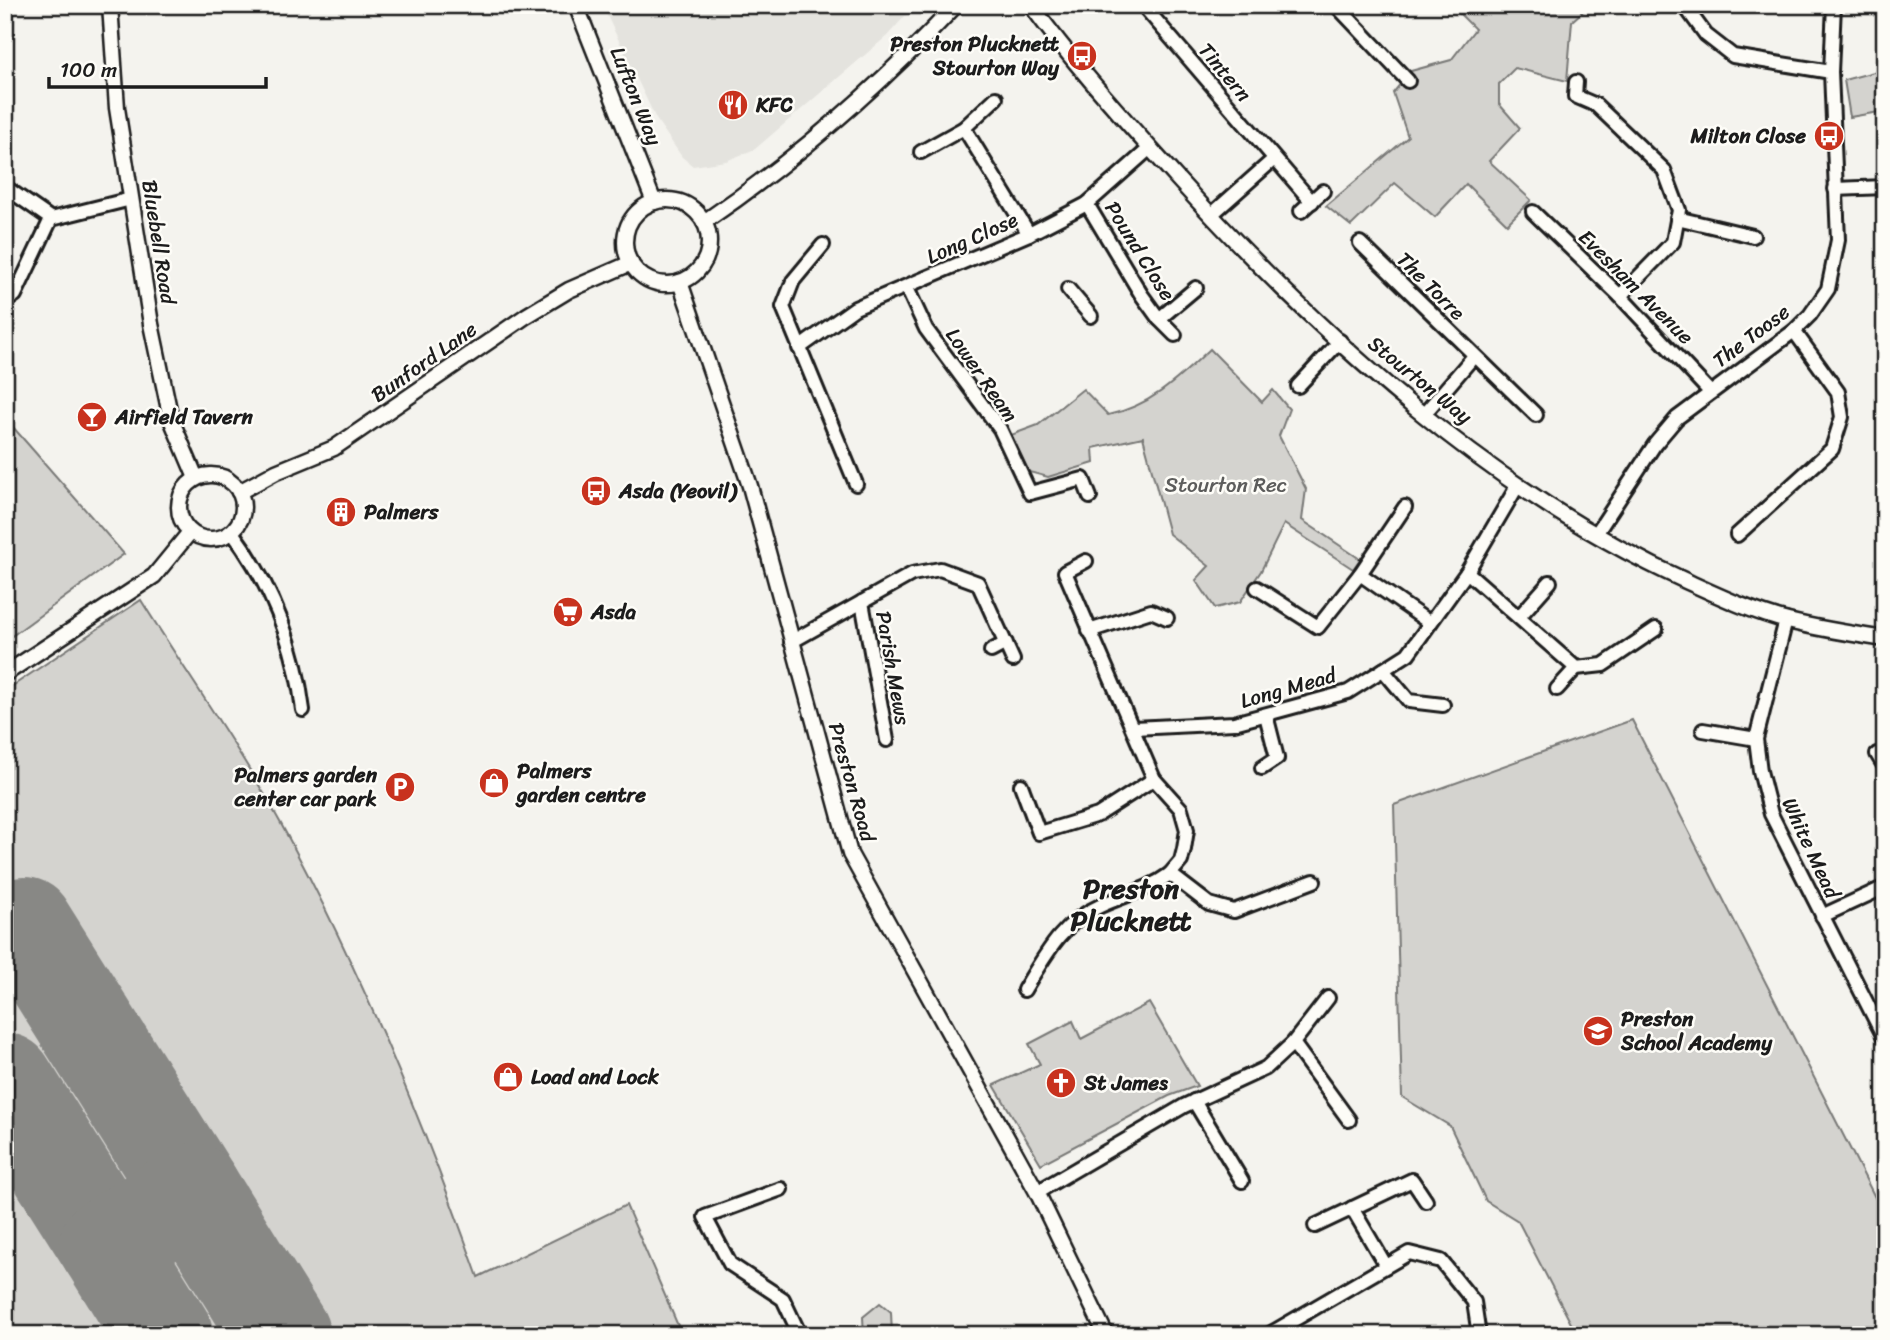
<svg xmlns="http://www.w3.org/2000/svg" width="1890" height="1340" viewBox="0 0 1890 1340" font-family="Sriracha,sans-serif">
<rect width="100%" height="100%" fill="#f4f3ee"/>
<filter id="ink" filterUnits="userSpaceOnUse"><feTurbulence type="fractalNoise" baseFrequency=".0143" numOctaves="2"/><feDisplacementMap in="SourceGraphic" scale="14" xChannelSelector="R" yChannelSelector="G"/><feConvolveMatrix kernelMatrix="1 2 1 2 8 2 1 2 1" color-interpolation-filters="sRGB"/></filter>
<g filter="url(#ink)">
<!-- built -->
<path fill="#e4e3de" d="M602 5H915L887 36 755 149 726 161 693 166 682 157 656 119Z"/>
<!-- green -->
<g fill="#d4d3cf" stroke="#787876" stroke-width="2">
<path d="M1451 5H1590L1572 21 1567 81 1515 68 1499 84V104L1520 128 1489 161 1531 200 1507 224 1466 184 1435 217 1395 183 1351 226 1326 206 1408 137 1393 93 1411 71 1451 60 1475 29Z"/>
<path d="M1885 69V111L1850 117 1844 80Z"/>
<path d="M1210 349 1262 402 1273 390 1289 409 1279 436 1306 489 1302 520 1360 559 1353 569 1284 524 1261 571 1240 602 1215 608 1196 580 1209 566 1169 534 1143 437 1093 448 1094 463 1048 477 1029 472 1011 435 1038 425 1083 389 1108 415C1151 406 1179 378 1210 349Z"/>
<path d="M5 418 124 554 5 641Z"/>
<path d="M141 600C182 666 227 730 266 797 352 948 420 1114 478 1277L626 1205 682 1335H5V691Z"/>
<path d="M1632 720 1885 1217V1335H1577L1518 1221 1486 1201 1450 1126 1402 1097 1394 805Z"/>
<path d="M1149 1003 1197 1086 1169 1096 1041 1164 994 1085 1040 1064 1029 1044 1073 1021 1081 1039Z"/>
<path d="M880 1303 891 1312 892 1335H864L863 1317Z"/>
</g>
<g fill="none" stroke-linecap="round" stroke-linejoin="round">
<!-- runway -->
<g stroke="#888885" stroke-width="98">
<path d="M5 938 24 926 192 1192 108 1245 5 1082"/>
<path d="M164 1335 108 1245 192 1192 281 1335"/>
</g>
<!-- minor casing -->
<g stroke="#1c1c1c" stroke-width="18">
<g id="minor">
<path d="M1336 5 1408 81"/>
<path d="M1684 5 1706 35 1733 56 1831 72"/>
<path d="M1147 10 1312 202"/>
<path d="M1576 82 1575 96 1596 105 1664 170 1679 210 1673 242 1620 296"/>
<path d="M964 128 1029 234"/>
<path d="M921 152 964 128 996 98"/>
<path d="M5 187 51 219 131 199"/>
<path d="M1835 189 1885 187"/>
<path d="M1087 204 1141 294 1159 319 1196 288"/>
<path d="M1301 211 1323 191"/>
<path d="M1533 212 1620 296 1710 392"/>
<path d="M1211 215 1274 159"/>
<path d="M1677 218 1753 236"/>
<path d="M1360 243 1536 415"/>
<path d="M823 245 793 281 783 307 856 484"/>
<path d="M907 288 926 329 1000 429 1030 493 1083 479 1090 497"/>
<path d="M1068 289 1091 316"/>
<path d="M5 302 15 295 51 219"/>
<path d="M1159 319 1175 335"/>
<path d="M799 348 855 308 1029 234 1087 204 1150 148"/>
<path d="M1298 386 1340 341"/>
<path d="M1425 413 1474 356"/>
<path d="M232 532C271 584 295 645 303 710"/>
<path d="M1596 534 1655 444 1677 418 1794 331 1810 315 1828 289 1838 240 1831 72 1834 5"/>
<path d="M1737 535 1832 449 1842 417 1838 392 1794 331"/>
<path d="M1086 561 1065 572 1154 779 1181 809 1187 830 1184 849 1181 861 1170 874 1209 904 1234 911 1314 881"/>
<path d="M1467 572 1576 668 1603 665 1656 629"/>
<path d="M1360 574 1430 623"/>
<path d="M1257 588 1318 627 1360 574 1405 507"/>
<path d="M862 602 887 740"/>
<path d="M1519 617 1550 582"/>
<path d="M1786 620 1756 739 1760 771 1771 814 1885 1039"/>
<path d="M1089 631 1151 611 1167 618"/>
<path d="M791 642 912 574 940 569 978 583 1013 660"/>
<path d="M991 651 1006 643"/>
<path d="M1383 670 1409 701 1443 705"/>
<path d="M1557 689 1576 668"/>
<path d="M1134 728 1234 723 1348 692 1408 654 1467 572 1518 485"/>
<path d="M1703 730 1756 739"/>
<path d="M1877 754 1885 767"/>
<path d="M1262 768 1277 758 1266 715"/>
<path d="M1021 785 1039 833 1098 815 1154 779"/>
<path d="M1822 916 1885 887"/>
<path d="M1024 990C1045 956 1061 923 1100 906 1124 895 1148 890 1170 874"/>
<path d="M1293 1043 1349 1120"/>
<path d="M1194 1101 1242 1181"/>
<path d="M781 1189 705 1217 730 1264 783 1299 800 1335"/>
<path d="M1037 1192 1184 1106 1266 1068 1293 1043 1328 998"/>
<path d="M1352 1208 1386 1266"/>
<path d="M1315 1226 1412 1180 1426 1201"/>
<path d="M1268 1335 1409 1253 1441 1261 1474 1302 1479 1335"/>
</g>
</g>
<!-- tertiary casing -->
<g stroke="#1c1c1c" stroke-width="19">
<g id="tertiary">
<path d="M110 5 117 108 151 324 171 419 196 478"/>
<path d="M576 5 654 202"/>
<path d="M1031 5C1075 66 1125 120 1175 176 1318 334 1491 493 1686 581 1719 596 1753 612 1788 621 1820 629 1852 634 1885 639"/>
<circle cx="667" cy="242" r="42"/>
<path d="M704 222C795 160 880 86 956 5"/>
<path d="M680 282 750 486 850 854 1037 1192 1106 1335"/>
<circle cx="211" cy="507" r="32"/>
<path d="M239 492 276 472 334 448 526 316 569 290 631 263"/>
<path d="M5 674 154 576 190 532"/>
</g>
</g>
<!-- minor -->
<use href="#minor" stroke="#fdfcf7" stroke-width="12"/>
<!-- tertiary -->
<use href="#tertiary" stroke="#fdfcf7" stroke-width="14"/>
</g>
</g>
<!-- icons -->
<defs>
<g id="bus-disc" transform="scale(1.575)"><circle r="9.5" fill="#c8321e" stroke="#fdfcf7"/><path d="M-5-6H5V4H4V6H2V4H-2V6H-4V4H-5ZM-3.5-4V0h7V-4ZM-3.5 1.2v1.5H-2V1.2ZM2 1.2v1.5H3.5V1.2Z" fill="#fff"/></g>
<g id="restaurant-disc" transform="scale(1.575)"><circle r="9.5" fill="#c8321e" stroke="#fdfcf7"/><path d="M-5-6h1v4h1v-4h1v4h1v-4h1v5L-1.5 .5V6h-2V.5L-5-1ZM5-6V6H3V1.5H1.5Q1.5-4 5-6Z" fill="#fff"/></g>
<g id="bar-disc" transform="scale(1.575)"><circle r="9.5" fill="#c8321e" stroke="#fdfcf7"/><path d="M-6-5H6L.8 .8V4.5H3.5V6h-7V4.5H-.8V.8Z" fill="#fff"/></g>
<g id="building-disc" transform="scale(1.575)"><circle r="9.5" fill="#c8321e" stroke="#fdfcf7"/><path d="M-4-6H4V6H1V3H-1V6H-4ZM-2.5-4.3h1.7v1.8h-1.7ZM.8-4.3h1.7v1.8H.8ZM-2.5-1h1.7V.8h-1.7ZM.8-1h1.7V.8H.8Z" fill="#fff"/></g>
<g id="supermarket-disc" transform="scale(1.575)"><circle r="9.5" fill="#c8321e" stroke="#fdfcf7"/><path d="M-6-5.5h2.5l.6 2H6L4.5 2H-2.5L-4.4-4H-6ZM-1.5 3.2a1.3 1.3 0 1 0 .1 0ZM3 3.2a1.3 1.3 0 1 0 .1 0Z" fill="#fff"/></g>
<g id="shop-disc" transform="scale(1.575)"><circle r="9.5" fill="#c8321e" stroke="#fdfcf7"/><path d="M-5-2.5h2.3a2.7 3.5 0 0 1 5.4 0H5L5.5 6h-11ZM-1.5-2.5h3a1.5 2.3 0 0 0-3 0Z" fill="#fff"/></g>
<g id="parking-disc" transform="scale(1.575)"><circle r="9.5" fill="#c8321e" stroke="#fdfcf7"/><path d="M-3.5-5.5H1a3.5 3.5 0 0 1 0 7H-1V5.5H-3.5ZM-1-3.4V-.6H.8a1.4 1.4 0 0 0 0-2.8Z" fill="#fff"/></g>
<g id="school-disc" transform="scale(1.575)"><circle r="9.5" fill="#c8321e" stroke="#fdfcf7"/><path d="M0-5L7-2L0 1L-7-2ZM-4 1L0 2.5L4 1V4Q0 6-4 4Z" fill="#fff"/></g>
<g id="church-disc" transform="scale(1.575)"><circle r="9.5" fill="#c8321e" stroke="#fdfcf7"/><path d="M-1.2-6h2.4v3.5h3.3v2.4h-3.3V6h-2.4V-.1h-3.3v-2.4h3.3Z" fill="#fff"/></g>
</defs>
<g fill-rule="evenodd">
<use href="#bus-disc" x="1082" y="56"/>
<use href="#restaurant-disc" x="733" y="105"/>
<use href="#bus-disc" x="1829" y="136"/>
<use href="#bar-disc" x="92" y="417"/>
<use href="#bus-disc" x="596" y="491"/>
<use href="#building-disc" x="341" y="512"/>
<use href="#supermarket-disc" x="568" y="612"/>
<use href="#shop-disc" x="494" y="783"/>
<use href="#parking-disc" x="400" y="787"/>
<use href="#school-disc" x="1598" y="1031"/>
<use href="#shop-disc" x="508" y="1077"/>
<use href="#church-disc" x="1061" y="1083"/>
</g>
<g text-anchor="middle" stroke-width="5" stroke-linejoin="round" paint-order="stroke">
<!-- poi labels -->
<g font-size="21" font-weight="bold" fill="#1c1c1c" stroke="#fdfcf7" text-anchor="start">
<text x="1059" y="51" text-anchor="end">Preston Plucknett<tspan x="1059" dy="24">Stourton Way</tspan></text>
<text x="756" y="112">KFC</text>
<text x="1806" y="143" text-anchor="end">Milton Close</text>
<text x="115" y="424">Airfield Tavern</text>
<text x="619" y="498">Asda (Yeovil)</text>
<text x="364" y="519">Palmers</text>
<text x="591" y="619">Asda</text>
<text x="517" y="778">Palmers<tspan x="517" dy="24">garden centre</tspan></text>
<text x="377" y="782" text-anchor="end">Palmers garden<tspan x="377" dy="24">center car park</tspan></text>
<text x="1621" y="1026">Preston<tspan x="1621" dy="24">School Academy</tspan></text>
<text x="531" y="1084">Load and Lock</text>
<text x="1084" y="1090">St James</text>
</g>
<!-- street labels -->
<g font-size="21" fill="#1c1c1c" stroke="#fdfcf7">
<text transform="translate(1225 72) rotate(50)" y="7">Tintern</text>
<text transform="translate(636 96) rotate(68)" y="7">Lufton Way</text>
<text transform="translate(972 238) rotate(-24)" y="7">Long Close</text>
<text transform="translate(159 242) rotate(81)" y="7">Bluebell Road</text>
<text transform="translate(1140 251) rotate(58)" y="7">Pound Close</text>
<text transform="translate(1431 286) rotate(45)" y="7">The Torre</text>
<text transform="translate(1636 287) rotate(45)" y="7">Evesham Avenue</text>
<text transform="translate(1751 336) rotate(-37)" y="7">The Toose</text>
<text transform="translate(424 362) rotate(-35)" y="7">Bunford Lane</text>
<text transform="translate(982 375) rotate(55)" y="7">Lower Ream</text>
<text transform="translate(1420 380) rotate(39)" y="7">Stourton Way</text>
<text transform="translate(893 668) rotate(80)" y="7">Parish Mews</text>
<text transform="translate(1288 688) rotate(-16)" y="7">Long Mead</text>
<text transform="translate(852 782) rotate(74)" y="7">Preston Road</text>
<text transform="translate(1811 848) rotate(65)" y="7">White Mead</text>
</g>
<!-- park labels -->
<g font-size="21" fill="#5c5c5b" stroke="#fdfcf7">
<text x="1226" y="492">Stourton Rec</text>
</g>
<!-- district labels -->
<g font-size="28" font-weight="bold" fill="#1c1c1c" stroke="#fdfcf7">
<text x="1131" y="898">Preston<tspan x="1131" dy="32">Plucknett</tspan></text>
</g>
</g>
<!-- margin -->
<rect width="1890" height="1340" fill="none" stroke="#fdfcf7" stroke-width="28"/>
<rect x="14" y="14" width="1862" height="1312" fill="none" stroke="#1c1c1c" stroke-width="2.5" filter="url(#ink)"/>
<!-- scale -->
<path d="M49 77v10h217v-10" fill="none" stroke="#1c1c1c" stroke-width="3.5"/>
<text x="60" y="77" font-size="21" fill="#1c1c1c" stroke="#fdfcf7" stroke-width="5" paint-order="stroke">100 m</text>
</svg>
